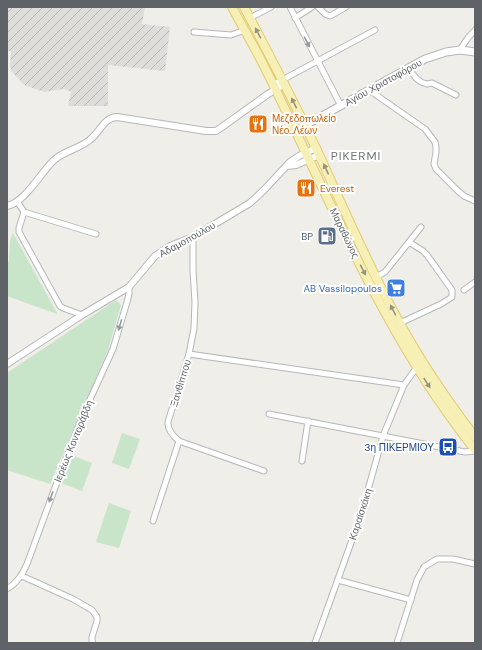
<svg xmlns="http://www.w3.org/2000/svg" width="482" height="650" viewBox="0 0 482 650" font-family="'DM Sans',sans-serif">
<defs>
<pattern id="industrial-furrows" width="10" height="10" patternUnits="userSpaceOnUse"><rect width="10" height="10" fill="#dfddda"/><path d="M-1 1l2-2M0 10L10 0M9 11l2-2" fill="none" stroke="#b8b7b5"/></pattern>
</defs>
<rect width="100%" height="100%" fill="#f0eee8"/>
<!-- industrial -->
<path fill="url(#industrial-furrows)" d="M7 7H145L142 24 170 27 165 71 108 65V106H69L68 105 71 92 64 89 44 92 24 85 12 72 10 67 11 51H7Z"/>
<!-- green -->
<g fill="#c8e4c9">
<path d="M13 233 57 313V314L7 296V266L9 260 10 240Z"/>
<path d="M116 300 121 305 108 350 50 484 7 470V373Z"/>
<path d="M122 433 140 439 129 469 112 463Z"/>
<path d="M71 455 92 463 82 491 61 483Z"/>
<path d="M109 503 131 511 119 548 96 542Z"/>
</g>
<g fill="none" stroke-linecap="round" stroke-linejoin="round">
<!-- minor casing -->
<g stroke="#b5b7bb" stroke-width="7">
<g id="minor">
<path d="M290 7 341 106"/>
<path d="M318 7 325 14 330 16 346 7"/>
<path d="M250 18 271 7"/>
<path d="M295 18 312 7"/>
<path d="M194 32 231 35 245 30"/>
<path d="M460 50 467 39 475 30"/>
<path d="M408 68 416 78 421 82 427 84 432 83 456 95"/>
<path d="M273 85 375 30"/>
<path d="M369 90 425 129 435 142 436 147V152L434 164 436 169 458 191 464 196 475 201"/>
<path d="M17 201 24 212 19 228V232L60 306 63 308 82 315"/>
<path d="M24 212 96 234"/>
<path d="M193 237V270L195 302 194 328 189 354 168 422C167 430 173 436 179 441L264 471"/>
<path d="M409 242 421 227"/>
<path d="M376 277 385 272 409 242 423 251 427 255 452 290V297L441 304 400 323"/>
<path d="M464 290 475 282"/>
<path d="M189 354 404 385"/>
<path d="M269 414 465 452 475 451"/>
<path d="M302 461 308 421"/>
<path d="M153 521 179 441"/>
<path d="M22 576 73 599 92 610 97 617V621L92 637V641L93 643"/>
<path d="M338 580 411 600"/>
<path d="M7 589C17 583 22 575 27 564L60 474 82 417 113 349 127 302 129 294V287"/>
<path d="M315 643 361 515 383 436 404 385 417 367"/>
<path d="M397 643 417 580 424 567 437 559H453L475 564"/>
</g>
</g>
<!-- tertiary casing -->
<g stroke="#b5b7bb" stroke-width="8">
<g id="tertiary">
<path d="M287 166 296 165 319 155"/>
<path d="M7 206C25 202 40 174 53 161 64 150 81 149 92 138 100 131 105 117 117 117L206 131H216L222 127 268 94 285 84"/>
<path d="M7 364 82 315 129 287 155 256 170 246 193 237 250 203 264 190 290 162 299 156 316 148"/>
</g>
</g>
<!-- secondary casing -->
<g stroke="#b4b6bb" stroke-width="9">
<path id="secondary" d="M295 131 425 59 446 52 460 50 475 52"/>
</g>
<!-- primary casing -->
<g stroke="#e4c86d" stroke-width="10">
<g id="primary">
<path d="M232 7C242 26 254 46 264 66 317 172 362 283 427 383 442 406 458 428 475 450"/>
<path d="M244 7C271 58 298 109 322 161 346 214 369 267 397 318 419 359 446 399 475 437"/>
</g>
</g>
<!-- minor -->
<use href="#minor" stroke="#fff" stroke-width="5"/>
<!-- tertiary -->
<use href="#tertiary" stroke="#fff" stroke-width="6"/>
<!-- secondary -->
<use href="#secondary" stroke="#fff" stroke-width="7"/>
<!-- primary -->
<use href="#primary" stroke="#f7f0b6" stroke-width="8"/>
</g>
<!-- one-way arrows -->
<defs><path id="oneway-solid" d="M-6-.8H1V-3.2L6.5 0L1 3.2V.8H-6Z"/></defs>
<g fill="#949483">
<use href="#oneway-solid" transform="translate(258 33) rotate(-118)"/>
<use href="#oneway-solid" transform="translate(294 103) rotate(-116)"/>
<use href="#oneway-solid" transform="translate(326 169) rotate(-115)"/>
<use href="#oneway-solid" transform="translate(363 270) rotate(62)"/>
<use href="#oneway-solid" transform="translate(393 310) rotate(-118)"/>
<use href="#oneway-solid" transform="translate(427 383) rotate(57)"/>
</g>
<g fill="#97999c">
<use href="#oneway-solid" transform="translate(307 42) rotate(62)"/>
<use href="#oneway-solid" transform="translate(120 325) rotate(106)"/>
<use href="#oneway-solid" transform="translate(51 497) rotate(110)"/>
</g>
<!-- icons -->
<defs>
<g id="restaurant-square" transform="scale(1)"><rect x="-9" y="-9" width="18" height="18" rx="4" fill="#e8710a" stroke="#fff"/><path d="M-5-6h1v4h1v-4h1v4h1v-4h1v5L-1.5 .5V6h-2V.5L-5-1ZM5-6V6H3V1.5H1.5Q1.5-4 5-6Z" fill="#fff"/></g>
<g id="fuel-square" transform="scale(1)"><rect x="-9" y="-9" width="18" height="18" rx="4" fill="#5c6f8a" stroke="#fff"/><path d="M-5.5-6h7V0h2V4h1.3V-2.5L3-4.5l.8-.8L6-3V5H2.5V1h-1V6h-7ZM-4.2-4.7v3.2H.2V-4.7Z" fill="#fff"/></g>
<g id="supermarket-square" transform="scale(1)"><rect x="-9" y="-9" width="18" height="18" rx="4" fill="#3f7fe0" stroke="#fff"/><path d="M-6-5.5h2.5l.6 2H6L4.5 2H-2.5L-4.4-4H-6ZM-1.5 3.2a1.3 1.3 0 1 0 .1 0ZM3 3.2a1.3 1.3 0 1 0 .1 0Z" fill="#fff"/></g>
<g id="bus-square" transform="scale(1)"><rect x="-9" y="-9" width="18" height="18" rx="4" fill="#1a4fb4" stroke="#fff"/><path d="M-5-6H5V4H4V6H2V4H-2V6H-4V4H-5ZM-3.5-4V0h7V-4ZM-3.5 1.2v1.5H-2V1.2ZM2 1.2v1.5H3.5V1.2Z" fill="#fff"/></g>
</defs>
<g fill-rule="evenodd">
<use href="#restaurant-square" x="258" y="124"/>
<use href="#restaurant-square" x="306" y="188"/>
<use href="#fuel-square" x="327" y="236"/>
<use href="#supermarket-square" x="396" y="288"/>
<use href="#bus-square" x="448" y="447"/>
</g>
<g text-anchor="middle" stroke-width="4" stroke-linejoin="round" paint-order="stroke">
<!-- street labels -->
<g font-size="10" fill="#5f6267" stroke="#fff">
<text transform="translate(383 82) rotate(-29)" y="4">Αγίου Χριστοφόρου</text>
<text transform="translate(345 233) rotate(64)" y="4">Μαραθώνος</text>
<text transform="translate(187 239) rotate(-29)" y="4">Αδαμοπούλου</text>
<text transform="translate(180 383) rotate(-73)" y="4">Ξανθίππου</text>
<text transform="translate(73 441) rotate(-68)" y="4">Ιερέως Κοντοράβδη</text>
<text transform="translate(360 514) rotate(-72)" y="4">Καραϊσκάκη</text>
</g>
<!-- food labels -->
<g font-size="10" fill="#c56008" stroke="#fff" text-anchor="start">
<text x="272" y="122">Μεζεδοπωλείο<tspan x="272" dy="12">Νέο..Λέων</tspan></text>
<text x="320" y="192">Everest</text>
</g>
<!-- service labels -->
<g font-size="10" fill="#4e5e75" stroke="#fff" text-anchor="end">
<text x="313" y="240">BP</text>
</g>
<!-- shop labels -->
<g font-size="10" fill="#366cbe" stroke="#fff" text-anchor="end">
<text x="382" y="292">AB Vassilopoulos</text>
</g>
<!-- transit labels -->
<g font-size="10" fill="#164399" stroke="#fff" text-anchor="end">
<text x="434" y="451">3η ΠΙΚΕΡΜΙΟΥ</text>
</g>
<!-- quarter labels -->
<g font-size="12" letter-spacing="1" fill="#707478" stroke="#fff">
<text x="356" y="160">PIKERMI</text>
</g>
</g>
<!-- border -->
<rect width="482" height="650" fill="none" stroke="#5f6267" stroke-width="16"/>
</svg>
